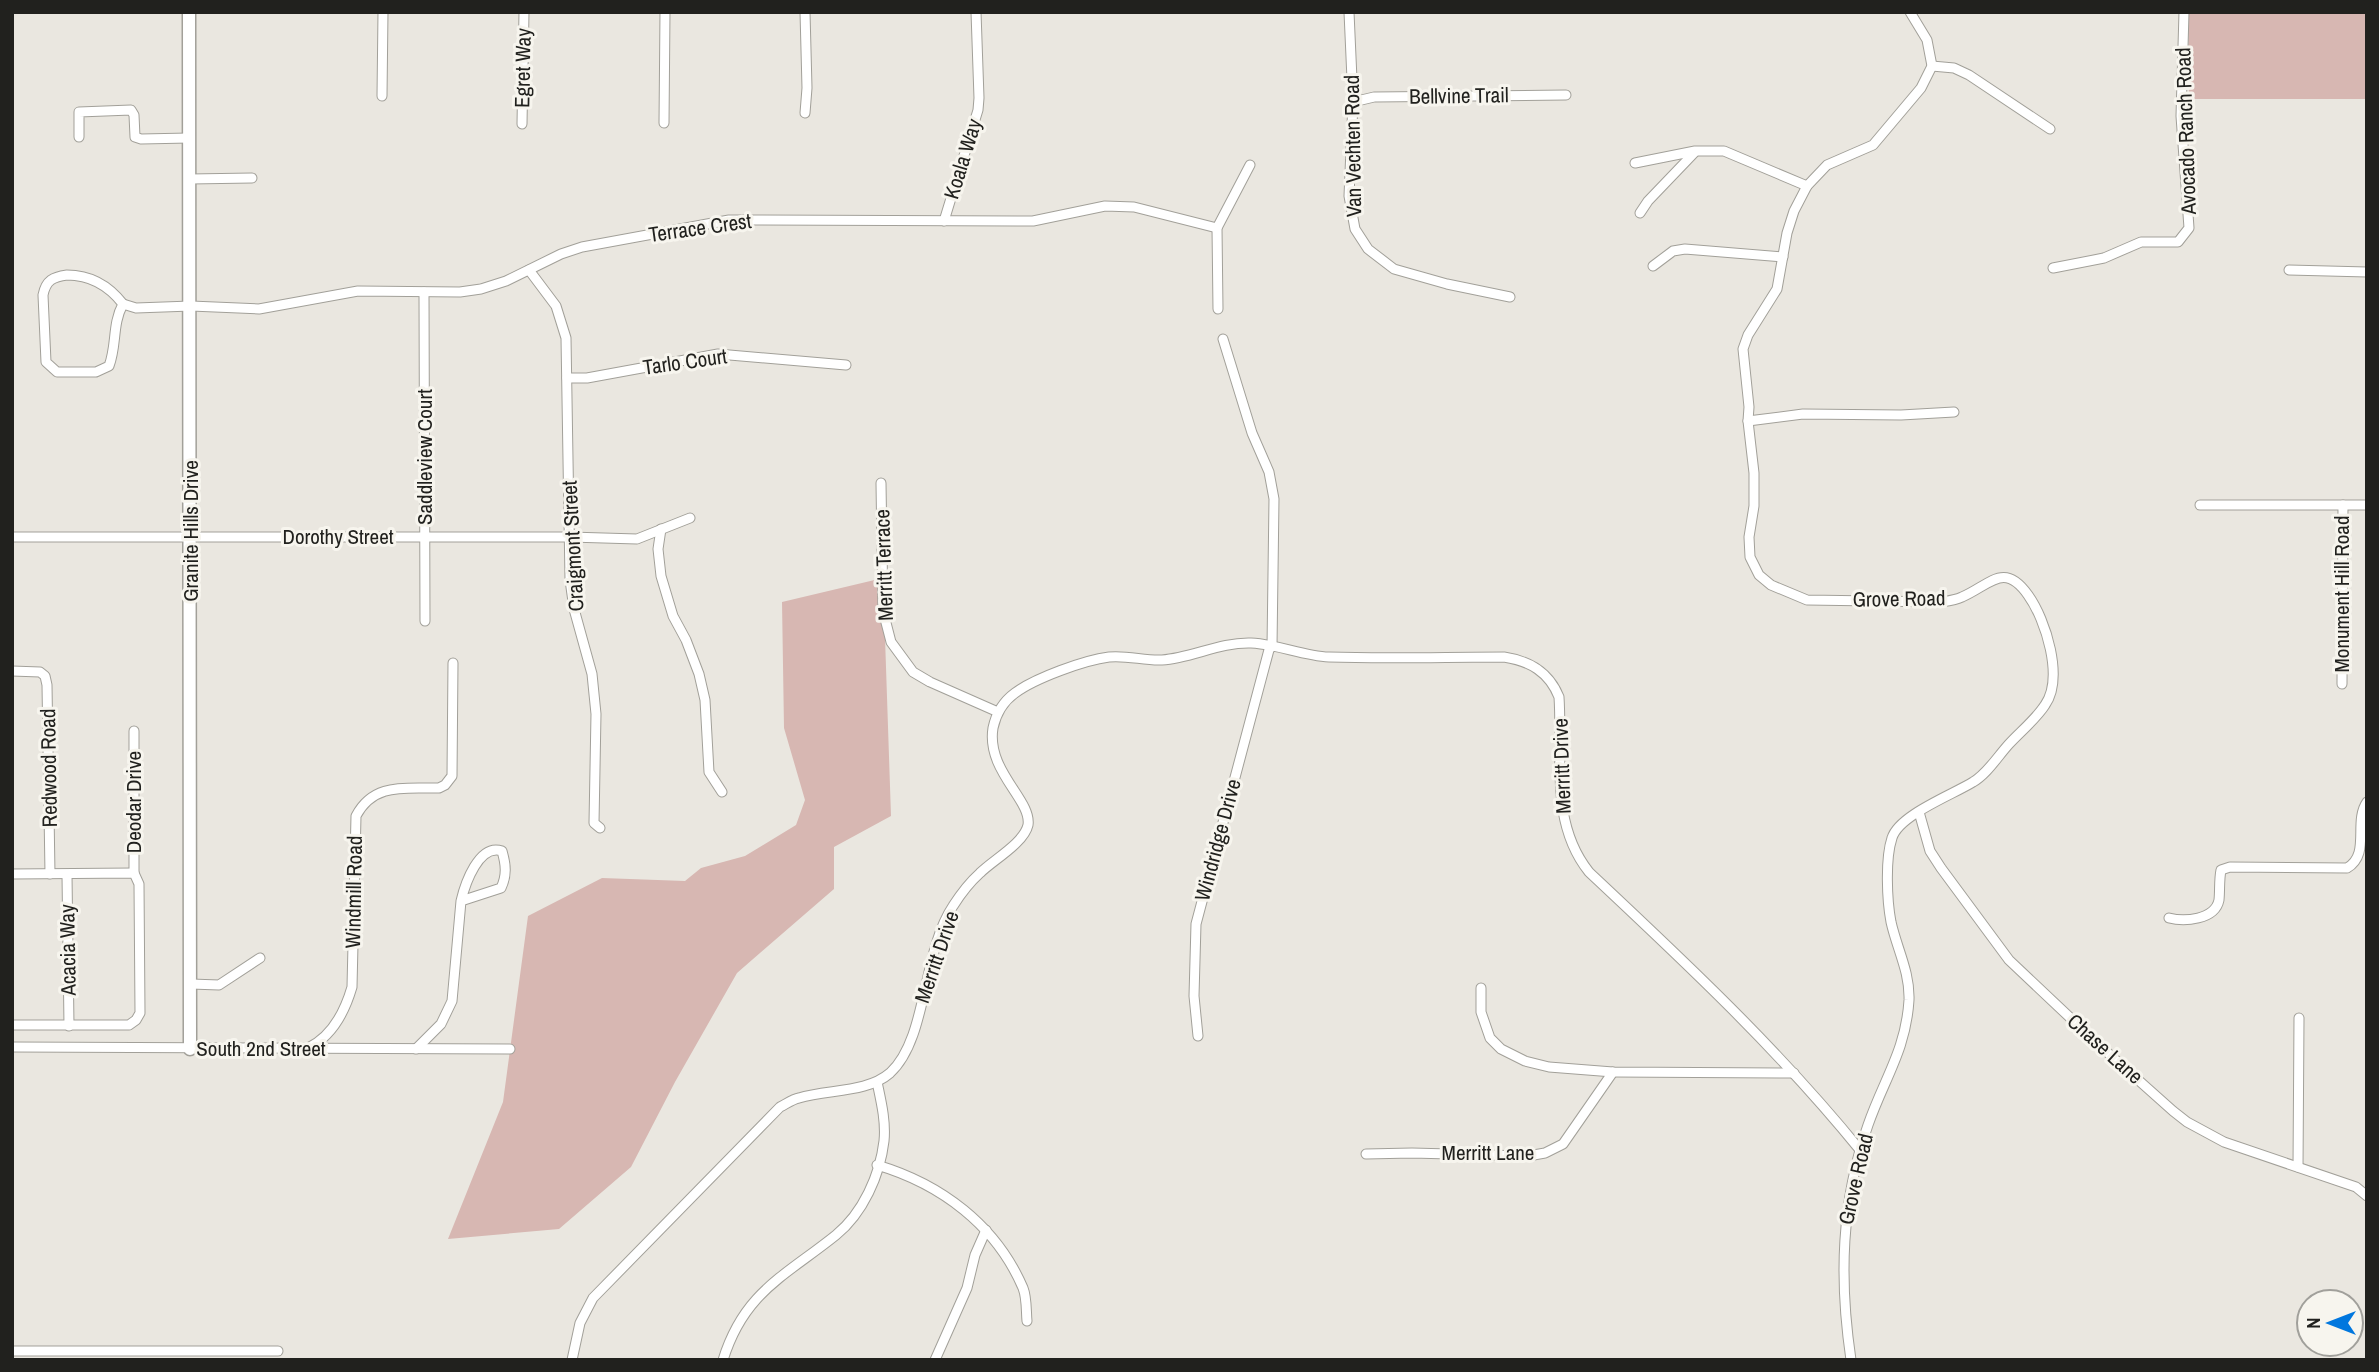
<svg xmlns="http://www.w3.org/2000/svg" width="2379" height="1372" viewBox="0 0 2379 1372" font-family="'Archivo Narrow',sans-serif">
<rect width="100%" height="100%" fill="#eae7e0"/>
<!-- green -->
<g fill="#d7b7b2">
<path d="M2188 12H2367V99H2189Z"/>
<path d="M883 578 891 816 834 847V889L737 973 675 1082 631 1167 559 1229 448 1239 503 1102 528 916 602 878 685 881 701 868 745 856 796 825 805 800 784 728 782 602Z"/>
</g>
<g fill="none" stroke-linecap="round" stroke-linejoin="round">
<!-- street casing -->
<g stroke="#a2a099" stroke-width="11">
<g id="street">
<path d="M1349 12 1353 102 1349 196 1355 229 1368 249 1394 269 1447 284 1510 297"/>
<path d="M1932 66 1954 68 1969 75 2050 129"/>
<path d="M382 96 383 12"/>
<path d="M1353 102 1374 97 1566 95"/>
<path d="M805 113 807 88 805 12"/>
<path d="M664 123 665 12"/>
<path d="M522 124 524 12"/>
<path d="M79 137V112L131 110 134 115 135 137 141 139 189 138"/>
<path d="M1635 163 1695 151H1724L1807 186"/>
<path d="M190 179 252 178"/>
<path d="M1640 213 1648 201 1694 153"/>
<path d="M944 221 978 110 979 98 976 12"/>
<path d="M1653 266 1673 251 1685 249 1783 257"/>
<path d="M2053 268 2104 258 2141 242H2178L2189 228 2181 116 2184 12"/>
<path d="M529 270 556 306 566 338 570 580 574 609 592 674 596 714 594 823 600 828"/>
<path d="M2289 270 2367 272"/>
<path d="M67 275C90 275 109 286 123 304 112 324 117 345 109 366L96 372H57L46 362 43 295C46 280 53 277 67 275Z"/>
<path d="M424 292 425 621"/>
<path d="M123 304 136 308 191 306 259 309 358 291 460 292 481 289 506 281 561 254 582 247 729 220 1033 221 1105 206 1134 207 1217 228"/>
<path d="M1218 309 1217 228 1250 165"/>
<path d="M1223 339 1252 433 1269 472 1274 499 1272 647"/>
<path d="M567 378H587L718 354 846 365"/>
<path d="M1748 421 1803 414 1901 415 1954 412"/>
<path d="M881 483 883 611 891 642 913 672 930 682 998 712"/>
<path d="M2200 505H2367"/>
<path d="M661 529 658 549 661 576 673 616 686 640 699 674 705 700 709 772 722 792"/>
<path d="M12 537H570L637 539 690 518"/>
<path d="M12 671 40 672 45 676 47 685 50 874"/>
<path d="M2342 684 2343 505"/>
<path d="M1919 812 1930 851 1941 868 2009 960 2099 1045 2173 1111 2187 1122 2224 1142 2356 1187 2367 1196"/>
<path d="M134 873V731"/>
<path d="M12 874 134 873 139 884 140 1013 136 1020 129 1025H12"/>
<path d="M67 875 69 1026"/>
<path d="M2169 918C2184 922 2215 920 2219 900 2220 890 2219 880 2221 870L2230 867 2347 868C2371 854 2353 822 2367 802"/>
<path d="M191 984 219 985 260 958"/>
<path d="M1481 988V1012L1490 1038 1501 1049 1525 1061 1549 1067 1613 1072 1794 1073"/>
<path d="M1198 1036 1194 996 1196 924 1270 646"/>
<path d="M12 1047 510 1049"/>
<path d="M308 1048C333 1036 345 1011 352 987L356 816C374 782 405 789 439 788L445 785 452 776 453 663"/>
<path d="M416 1049 441 1024 452 1001 461 901 501 888C507 875 506 865 502 851 479 843 465 884 461 901"/>
<path d="M1366 1154 1412 1153 1528 1156 1545 1153 1563 1144 1613 1072"/>
<path d="M877 1165C941 1184 996 1225 1023 1288 1027 1298 1026 1311 1027 1321"/>
<path d="M2298 1167 2299 1018"/>
<path d="M12 1351H278"/>
<path d="M572 1360 580 1323 593 1298 780 1107C786 1104 793 1099 799 1098 828 1089 867 1093 890 1073 928 1038 922 952 953 906 960 895 970 882 980 873 993 860 1024 843 1028 825 1032 800 986 771 993 728 996 714 1004 701 1015 693 1035 678 1085 660 1109 657 1127 655 1145 661 1162 660 1192 658 1220 642 1251 643 1277 644 1303 656 1329 657 1387 659 1446 657 1504 657 1530 661 1549 672 1559 697 1563 757 1549 822 1589 872 1684 961 1778 1049 1860 1150"/>
<path d="M723 1360C744 1292 785 1276 836 1235 863 1213 880 1175 884 1141 886 1121 881 1101 877 1082"/>
<path d="M935 1360 967 1288 975 1255 986 1230"/>
<path d="M1851 1360C1839 1279 1841 1202 1868 1125 1884 1079 1906 1050 1909 1000 1910 972 1897 949 1891 922 1887 901 1885 859 1892 838 1899 815 1952 795 1973 782 1987 774 1998 756 2009 744 2021 731 2036 719 2045 705 2064 678 2046 620 2028 595 2004 561 1990 585 1962 597 1956 600 1948 601 1941 602L1807 600 1771 585 1759 575 1750 557 1749 537 1754 506V473L1748 421 1749 407 1743 349 1748 335 1777 289 1787 233 1794 211 1807 186 1827 165 1873 145 1921 88 1932 66 1927 40 1910 12"/>
</g>
</g>
<!-- secondary casing -->
<g stroke="#a2a099" stroke-width="15">
<path id="secondary" d="M189 12 190 1049"/>
</g>
<!-- street -->
<use href="#street" stroke="#fff" stroke-width="9"/>
<!-- secondary -->
<use href="#secondary" stroke="#fff" stroke-width="12"/>
</g>
<g text-anchor="middle" stroke-width="6" stroke-linejoin="round" paint-order="stroke">
<!-- street labels -->
<g font-size="21" fill="#21211e" stroke="#f7f5ee">
<text transform="translate(523 68) rotate(-89)" y="7">Egret Way</text>
<text transform="translate(1459 96) rotate(-1)" y="7">Bellvine Trail</text>
<text transform="translate(2186 131) rotate(-92)" y="7">Avocado Ranch Road</text>
<text transform="translate(1353 146) rotate(-91)" y="7">Van Vechten Road</text>
<text transform="translate(963 159) rotate(-73)" y="7">Koala Way</text>
<text transform="translate(700 228) rotate(-8)" y="7">Terrace Crest</text>
<text transform="translate(685 362) rotate(-8)" y="7">Tarlo Court</text>
<text transform="translate(425 457) rotate(-90)" y="7">Saddleview Court</text>
<text transform="translate(191 531) rotate(-90)" y="7">Granite Hills Drive</text>
<text x="338" y="544">Dorothy Street</text>
<text transform="translate(573 546) rotate(-93)" y="7">Craigmont Street</text>
<text transform="translate(884 565) rotate(-92)" y="7">Merritt Terrace</text>
<text transform="translate(2342 594) rotate(-90)" y="7">Monument Hill Road</text>
<text transform="translate(1899 599) rotate(-1)" y="7">Grove Road</text>
<text transform="translate(1562 766) rotate(-92)" y="7">Merritt Drive</text>
<text transform="translate(49 768) rotate(-91)" y="7">Redwood Road</text>
<text transform="translate(134 802) rotate(-90)" y="7">Deodar Drive</text>
<text transform="translate(1218 840) rotate(-75)" y="7">Windridge Drive</text>
<text transform="translate(354 892) rotate(-89)" y="7">Windmill Road</text>
<text transform="translate(68 950) rotate(-91)" y="7">Acacia Way</text>
<text transform="translate(937 957) rotate(-71)" y="7">Merritt Drive</text>
<text x="261" y="1056">South 2nd Street</text>
<text transform="translate(2105 1049) rotate(42)" y="7">Chase Lane</text>
<text x="1488" y="1160">Merritt Lane</text>
<text transform="translate(1856 1179) rotate(-77)" y="7">Grove Road</text>
</g>
</g>
<!-- border -->
<rect width="2379" height="1372" fill="none" stroke="#21211e" stroke-width="28"/>
<!-- north arrow -->
<g transform="translate(2330 1323) rotate(270)"><circle r="33" fill="#f7f5ee" stroke="#a1a09b" stroke-width="2"/>
<path d="M0-5L12 26L0 18L-12 26Z" fill="#0177de"/>
<text y="-10" font-size="19" font-weight="bold" text-anchor="middle" fill="#21211e">N</text>
</g>
</svg>
